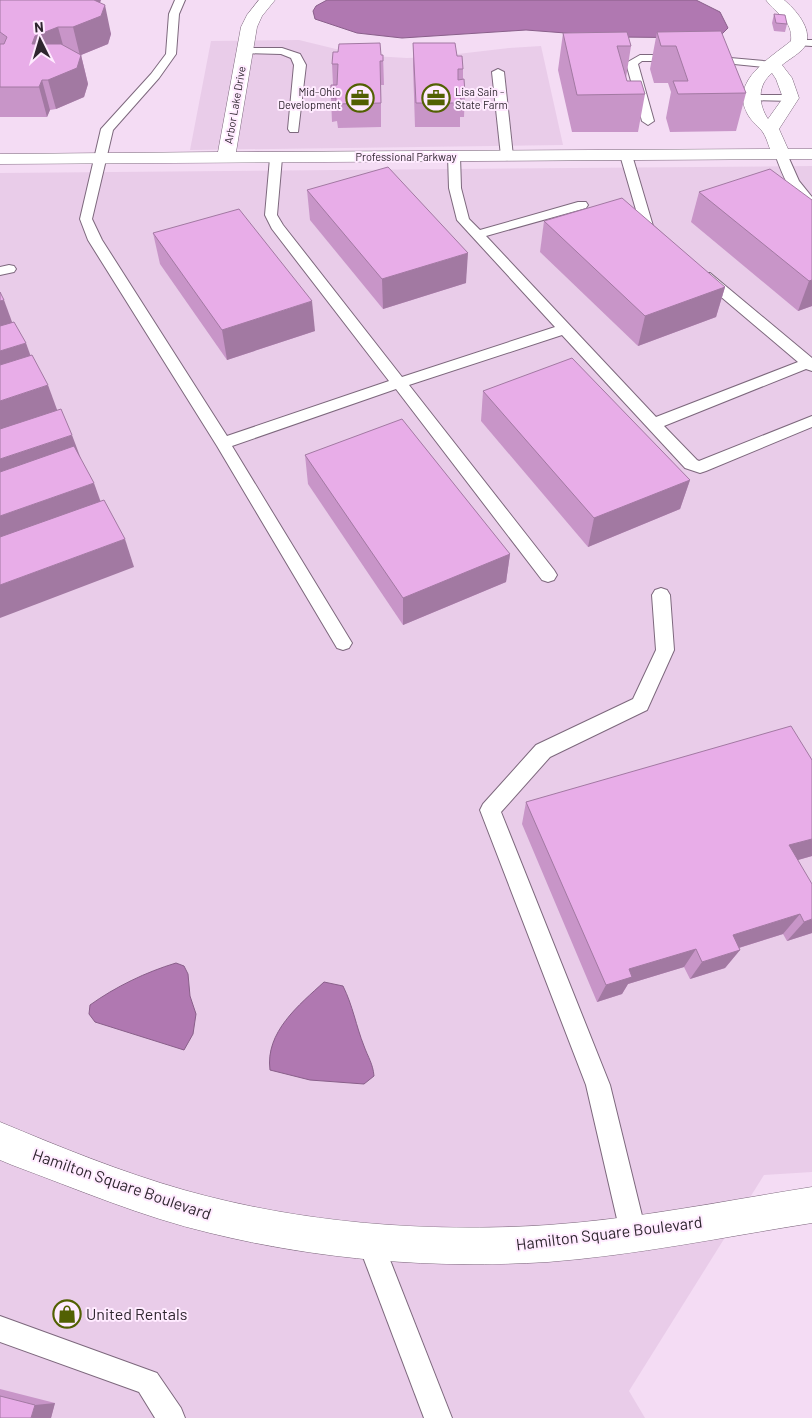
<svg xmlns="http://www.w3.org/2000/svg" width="812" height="1418" viewBox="0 0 812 1418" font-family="Barlow,sans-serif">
<rect width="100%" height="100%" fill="#f4dcf4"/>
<!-- built -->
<g fill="#e9cce9">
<path d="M299 40 340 50 373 56 407 58 432 57 509 48 541 46 563 145 190 150 211 41Z"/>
<path d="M812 166V1172L764 1175 629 1391 645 1418H0V173Z"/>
</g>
<!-- water -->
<g fill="#b078b1" stroke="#895f8a">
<path d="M327 0H696L720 12 728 28 718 38 618 37 526 30 402 38 357 33 315 19 313 11 316 6Z"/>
<path d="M176 963 184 966 188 974 190 996 196 1014 193 1034 184 1050 95 1022 89 1014 90 1005C115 987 146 972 176 963Z"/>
<path d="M324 982 343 986C353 1006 356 1026 364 1046 368 1057 373 1064 374 1076L364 1084 310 1080 270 1070C265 1032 299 1005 324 982Z"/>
</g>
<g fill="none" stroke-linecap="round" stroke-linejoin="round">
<!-- lane casing -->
<g stroke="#7d687d" stroke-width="2">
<g id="lane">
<path d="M175 0H185L179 14 176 54 159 78 113 130 92 219 102 240 227 436 389 381 272 229 265 215 270 158 276 154 282 158 277 215 283 225 402 377 555 327 457 220 449 188 448 156 454 152 460 156 461 188 469 219 480 230 578 202H586L588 205 586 208 486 236 656 417 798 362 700 279 698 276 700 273H710L812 358V371L806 369 664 426 697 460 699 461 812 416V427L706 471 700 473 685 468 562 335 409 385 554 570 557 575 554 580 548 582 542 580 396 389 232 446 352 643 349 648 343 650 337 648 217 446 88 240 80 219 101 129 151 74 166 54 169 14Z"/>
<path d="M799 40H812V46L795 45 794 43Z"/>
<path d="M245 48H282L300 54 306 65 298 132H290L288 129 294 65 291 58 281 54 241 53 240 51 241 49Z"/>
<path d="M640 55H676L681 58 676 61H642L638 64 654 121 648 125 642 121 626 63Z"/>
<path d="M708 56 774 62 780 65 774 68 704 61 703 59 704 57Z"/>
<path d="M498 69 504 72 513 156 507 160 501 156 492 72Z"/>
<path d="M751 95H791L797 98 791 101 747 100 745 98 747 96Z"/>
<path d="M781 150 787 154 799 181 812 197V207C792 202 781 171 775 154Z"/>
<path d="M626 151 632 155 653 226 664 236 662 239H652L641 227 620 155Z"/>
<path d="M9 265 14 266 16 269 14 272 0 275V267Z"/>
<path d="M661 588 667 590 670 595 674 650 647 710 550 757 501 812 610 1085 646 1232 642 1241 633 1245 624 1241 620 1232 586 1085 480 810 483 804 536 745 633 699 656 650 652 595 655 590Z"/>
<path d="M370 1228 379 1232 452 1418H424L357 1241 361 1232Z"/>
<path d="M0 1316 157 1373 181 1408 185 1418H155L139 1392 0 1342Z"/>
</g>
</g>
<!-- street casing -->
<g stroke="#7d687d" stroke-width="1">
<g id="street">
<path d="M259 0H275L262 16 257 27 236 152 770 149C768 144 766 136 762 131 757 125 751 121 747 113 730 81 770 58 791 41 793 20 777 15 766 0H784C795 9 812 28 806 44 803 52 789 59 782 65L792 78 799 98 779 129 788 149H812V159L0 164V154L218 152 241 27 247 15ZM772 73 776 79 783 98 768 119C758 104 757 85 772 73Z"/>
<path d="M0 1122C60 1147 121 1172 184 1190 301 1223 426 1233 548 1225 636 1219 724 1201 812 1187V1223C724 1237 637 1255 548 1262 435 1269 320 1260 210 1233 142 1217 77 1189 12 1165L0 1160Z"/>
</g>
</g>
<!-- lane -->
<use href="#lane" fill="#fff" fill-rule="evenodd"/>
<!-- street -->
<use href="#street" fill="#fff" fill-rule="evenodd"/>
</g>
<!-- wall -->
<g fill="#c895c8">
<path d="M0 0 100 3 111 34 108 44 81 55 88 84 84 97 56 109 50 110 47 117H0Z"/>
<path d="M774 14 787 24 785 32 774 31 772 23Z"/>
<path d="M657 32 746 93 736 131 670 132 666 118 671 92 668 83H654L650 69Z"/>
<path d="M563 33 631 46 626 78 627 81 645 94 638 132H572L558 70Z"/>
<path d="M413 43 457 56 463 69V79L465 93 464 117H460V127H415L413 66Z"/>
<path d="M381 55H383L384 85H381V127L338 128 337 121 332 122 331 98 333 85 332 64Z"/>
<path d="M307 190 466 283 383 309 310 220Z"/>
<path d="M699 192 812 200V306L798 311 691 222Z"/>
<path d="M544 221 725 287 716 317 638 346 540 252Z"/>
<path d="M153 233 315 331 227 360 160 264Z"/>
<path d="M483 391 690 480 680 509 588 547 481 421Z"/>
<path d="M305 455 510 554 506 582 403 625 308 484Z"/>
<path d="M812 760V856L798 860 812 933 787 941 783 934 739 948 740 950 725 968 690 979 684 967 628 984 622 994 597 1002 522 824 526 802Z"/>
<path d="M0 1389 55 1403 51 1418H0Z"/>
</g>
<!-- shaded-wall -->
<g fill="#a279a2">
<path d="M87 0H101L95 18 105 5 111 34 108 44 81 55 88 84 84 97 56 109 48 80 80 56 73 27Z"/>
<path d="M58 27 66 56 32 44 35 36Z"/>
<path d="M42 80 50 110 47 117 39 87Z"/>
<path d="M468 253 466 283 383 309 382 279Z"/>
<path d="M812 280V306L798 311 809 281Z"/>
<path d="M725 287 716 317 638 346 645 316Z"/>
<path d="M4 300 15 330 0 335V301Z"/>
<path d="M312 301 315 331 227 360 222 330Z"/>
<path d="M26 343 35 368 0 379V351Z"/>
<path d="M48 385 59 415 0 435V401Z"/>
<path d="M72 435 81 459 0 486V459Z"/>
<path d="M690 480 680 509 588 547 594 518Z"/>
<path d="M94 483 104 511 0 549V516Z"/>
<path d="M125 539 134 567 0 618V585Z"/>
<path d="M510 554 506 582 403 625V598Z"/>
<path d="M812 839V856L773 867 789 845Z"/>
<path d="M800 914 783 934 719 954 733 935Z"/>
<path d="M812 919V933L787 941 804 922Z"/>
<path d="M696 949 684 967 628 984 622 994 597 1002 606 985 629 969Z"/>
<path d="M740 950 725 968 690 979 702 962Z"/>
<path d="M55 1403 51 1418H31L35 1405Z"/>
</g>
<!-- building -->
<g fill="#e8ade8" stroke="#a279a2">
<path d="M0 0H94L105 5 101 16 73 27H58L35 36 32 44H61L81 55 77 68 48 80H42L39 87H0V44H4L7 37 0 32Z"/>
<path d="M774 14 785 15 787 24 776 23Z"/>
<path d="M721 31 746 93 678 94 673 81H688L676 46H661L657 32Z"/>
<path d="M627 32 631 46H617L627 81H641L645 94 577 95 563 33Z"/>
<path d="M380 43 381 55H383V61H380L381 103 336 104V98H331V85H337L338 64H332L333 52H338L339 44Z"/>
<path d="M413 43H455L457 56H462L463 69H458V80L464 79 465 93H460L461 103H416Z"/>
<path d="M388 167 468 253 382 279 307 190Z"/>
<path d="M770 169 812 200V280L809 281 699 192Z"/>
<path d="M622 198 725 287 645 316 544 221Z"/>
<path d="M239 209 312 301 222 330 153 233Z"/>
<path d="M0 292 4 300 0 301Z"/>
<path d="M14 322 26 343 0 351V326Z"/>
<path d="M32 355 48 385 0 401V365Z"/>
<path d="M572 358 690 480 594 518 483 391Z"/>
<path d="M61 409 72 435 0 459V429Z"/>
<path d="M402 419 510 554 403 598 305 455Z"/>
<path d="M74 446 94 483 0 516V472Z"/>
<path d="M104 500 125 539 0 585V537Z"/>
<path d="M791 726 812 760V839L789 845 812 884V919L804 922 800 914 733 935 740 950 702 962 696 949 629 969 632 977 606 985 526 802Z"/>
<path d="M0 1396 35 1405 31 1418H0Z"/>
</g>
<!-- icons -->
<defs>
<g id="office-ring" transform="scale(1.4375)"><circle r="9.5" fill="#ffebff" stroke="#526002" stroke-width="1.5"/><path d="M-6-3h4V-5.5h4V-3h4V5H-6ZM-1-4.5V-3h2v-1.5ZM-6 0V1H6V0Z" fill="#526002"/></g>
<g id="shop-ring" transform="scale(1.4375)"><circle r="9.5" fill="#ffebff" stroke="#526002" stroke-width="1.5"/><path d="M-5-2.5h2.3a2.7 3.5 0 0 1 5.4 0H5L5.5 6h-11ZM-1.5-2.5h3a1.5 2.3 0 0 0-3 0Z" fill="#526002"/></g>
</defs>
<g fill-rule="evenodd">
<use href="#office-ring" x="360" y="98"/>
<use href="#office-ring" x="436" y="98"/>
<use href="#shop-ring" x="67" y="1314"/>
</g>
<g text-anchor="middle" stroke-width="4" stroke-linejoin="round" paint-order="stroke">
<!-- far-poi labels -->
<g font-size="11" fill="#2f262f" stroke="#ffebff" text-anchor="end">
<text x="341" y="96">Mid-Ohio<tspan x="341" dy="13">Development</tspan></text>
<text x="455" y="96" text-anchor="start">Lisa Sain -<tspan x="455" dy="13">State Farm</tspan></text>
</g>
<!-- far-street labels -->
<g font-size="11" fill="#2f262f" stroke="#ffebff">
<text transform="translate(235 105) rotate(-80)" y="4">Arbor Lake Drive</text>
<text x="406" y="161">Professional Parkway</text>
</g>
<!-- near-street labels -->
<g font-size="16" fill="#2f262f" stroke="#ffebff">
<text transform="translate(122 1184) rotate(19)" y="6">Hamilton Square Boulevard</text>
<text transform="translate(609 1233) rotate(-7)" y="6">Hamilton Square Boulevard</text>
</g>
<!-- near-poi labels -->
<g font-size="16" fill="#2f262f" stroke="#ffebff" text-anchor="start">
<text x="86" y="1320">United Rentals</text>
</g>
</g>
<!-- north arrow -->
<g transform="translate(40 40) rotate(355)" stroke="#ffebff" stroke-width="4" paint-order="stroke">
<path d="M0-4L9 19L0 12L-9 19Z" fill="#2f262f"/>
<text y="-8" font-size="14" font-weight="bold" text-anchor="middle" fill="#2f262f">N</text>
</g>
</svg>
